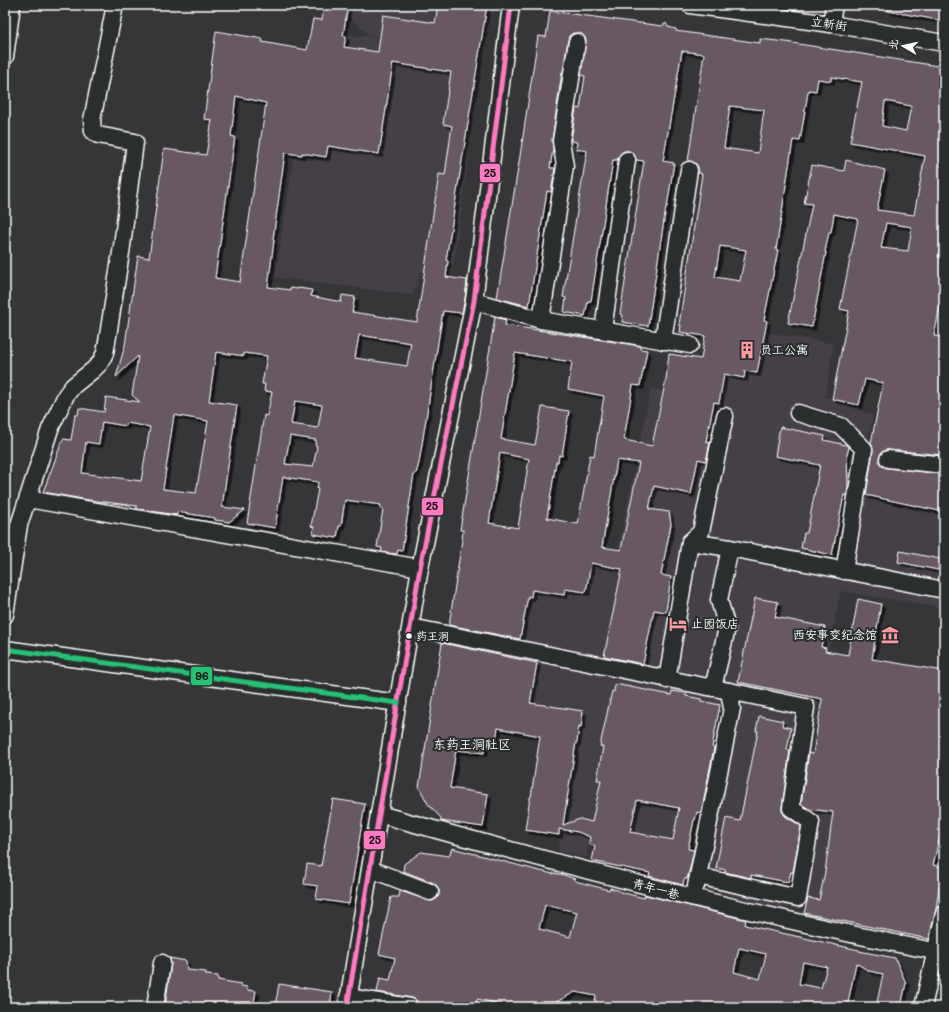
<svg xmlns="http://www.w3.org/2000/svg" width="949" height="1012" viewBox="0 0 949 1012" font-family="Mali,'LXGW WenKai TC',sans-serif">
<defs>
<filter id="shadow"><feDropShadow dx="3.5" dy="3.5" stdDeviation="0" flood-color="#0009"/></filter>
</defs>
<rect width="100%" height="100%" fill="#363639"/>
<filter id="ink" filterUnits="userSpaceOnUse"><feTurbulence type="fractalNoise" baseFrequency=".025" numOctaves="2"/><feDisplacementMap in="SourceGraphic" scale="8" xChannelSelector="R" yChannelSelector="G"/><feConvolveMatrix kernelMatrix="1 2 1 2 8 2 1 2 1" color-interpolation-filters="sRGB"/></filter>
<g filter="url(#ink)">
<!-- built -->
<g fill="#454046">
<path d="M340 5H494L484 46 370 35 339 10Z"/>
<path d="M348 35 484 46 452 276 420 272 413 295 275 277 294 158 327 162Z"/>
<path d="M740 315 767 321 765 332 834 344 825 397 873 415 868 439 872 440 869 463H871L864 498 944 516V563L934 561 932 569 944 571V608L841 591 828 651 826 649 816 697 819 698 810 753H807L799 805 805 809 833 813 825 872 819 900 808 898 806 906 798 904 791 907H785L784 909 665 878 668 860 589 844 586 858 559 851V829H562L573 742H577L579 726H581L533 704 523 702 512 676 528 596 531 597 535 576 586 562 614 568 651 389 707 400Z"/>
</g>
<!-- building -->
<g fill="#675864" stroke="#fff" fill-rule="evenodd" filter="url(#shadow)">
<path d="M324 5H348L343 36H346L344 47 378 52 383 15 435 23 438 5H487L446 260 448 261 446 277 467 280 465 299 462 313 443 311 419 463 416 474H414L402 551 398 550 397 554 381 552 382 548 377 547 383 509 380 508 381 505 345 500 341 526H339L337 538 313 534 314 527 311 526 318 489H317L318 482 283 477 275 528 247 523 264 415 267 416 272 392 264 391 265 384H262L267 356 244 353V356L216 352 209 401 237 405 222 507 245 510 229 522 215 520V518L177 512V515L137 509V506L89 500 43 492 63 439 71 440 75 415H78L79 408 104 412 106 397 140 402 132 395 138 356 116 377 125 345 138 256 149 258 164 149 206 155 212 120 204 119 216 31 263 39 262 42 307 50 313 19 322 20ZM393 63 451 72 443 124 452 126 445 175 439 174 417 322 352 312 355 297 342 295 341 302 311 296 312 290 298 288V289L290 288V290L268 287 274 240 273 239 285 153 302 155V153L326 157 328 146 379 154ZM236 96 266 103 240 282 215 278 235 137 231 136ZM359 335 411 343 407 366 355 358ZM295 401 322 405 318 428 291 424ZM174 415 208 421 196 493 163 489ZM102 422 126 426 127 423 150 427 141 481 82 473 86 442 99 444ZM290 436 316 440 315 445 317 446 313 467 285 464Z"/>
<path d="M888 5H944V21L888 11Z"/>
<path d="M550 11 662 26 666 23 668 27 676 29V31L760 43V39L786 42 944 67V145L941 167H944V236H942L938 257 941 258 940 264 944 265V287L934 336 944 338V455L889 450H885L881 453 879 458V462L882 466 887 468 944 474V512L866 495 873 451 871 443 883 383 865 379 859 405 832 399 849 311 840 309 858 219 834 214 831 232H829L825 252H826L812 327 788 323 812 204 804 203 812 165 844 171 846 160 885 170 877 210 914 215 925 156 850 142 862 82 831 77V81L818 79 816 91 809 90V92H808L800 141 793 140 776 250H778L764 320 767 321 757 373 745 371 744 378 724 374 719 403 714 402 706 441 710 442 706 461 698 459 691 494 654 486 649 509 669 512 671 524 661 575 671 577 666 612 654 610 643 664 604 656 622 569 591 563 586 592 565 589 564 595 532 590 531 597 528 596 520 639 449 625 462 540 463 530H460L495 317 506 320 505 325 640 346V349L647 350 640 386 633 385 624 439 625 440 652 446 666 379 669 354 701 359 705 336 680 332 681 325H679L702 174 698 173V167L695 163 688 161 704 54 682 51 663 161 674 163 667 207H666L648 326 622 322 623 315 620 314 644 161 636 160 633 153 629 151H624L620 154 617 160H613L591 301H588L585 316 564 312 566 298 563 297 587 151 576 149 577 142 571 141 576 108 580 109 585 76 581 75 586 39 583 35 579 33H573L569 36 568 40 563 72H562L552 140 553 149 550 168H555L551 192 547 191 529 306 497 298 520 156 538 36 546 37ZM885 101 911 106 906 131 882 126ZM730 106 764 110 758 153 724 148ZM886 223 912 227 908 251 881 248ZM720 246 746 250 740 281 715 277ZM515 353 572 362 568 389 604 396 594 456 590 455 578 524 547 518 556 462H558L559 455 562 456 569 411 542 407 535 445 501 439ZM500 453 529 459 518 528 489 523ZM617 460 639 463 621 550 602 547Z"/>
<path d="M780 427 825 436 824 440 846 445 849 447 847 455 848 486 847 495H844L832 555 801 548 804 533H807L820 465 775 456Z"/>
<path d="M900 551 940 559 938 570 898 562Z"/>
<path d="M755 598 778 602 775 617 825 627 821 647 826 648 825 651 848 655 858 599 881 604 872 659 944 671V827H942L933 865 942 867 936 909 929 939 804 913 808 898 819 900 825 872 833 812 809 809 801 804 809 753 813 754 822 699 738 682Z"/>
<path d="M442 643 537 663 530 703 583 711 581 727 579 726 577 742H576L563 825 580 819 592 822 601 780H597L603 747 600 746 612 691 614 692 615 684 671 695 672 691 686 693V696L701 699V701L720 705 712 747 714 748 701 813 697 812 695 820H694L688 849 694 850 690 868 687 879H684L683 885 649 876 650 873 592 861 595 846 589 844 590 837 578 832 559 829V835L525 830 530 797H531L540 736 498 728 495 744 486 742 484 753 456 750 450 788 488 794 483 827 441 821V818L428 804 419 787ZM637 800 679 808 673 840 630 832Z"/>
<path d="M759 716 783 721 782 726 791 728 787 750H790L782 807V811L785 816 801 826 793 872H791L788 882 751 875V878L725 872 726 870 716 868 726 818 740 821 758 731H756Z"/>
<path d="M333 799 365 804 349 904 316 899 318 886 304 884 307 864 321 866Z"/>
<path d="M452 848 536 870 553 874V873L564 875 575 879V881L609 890 610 888 620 891V892L644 898 645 895 746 920 745 925 859 950V951L895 958 906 983 901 1007H876L883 974 869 971 856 963 848 1003H846L845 1007H594L596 996 575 992 547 1007H500L501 1004 477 999 476 1007H419L416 1000 412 998 377 992 380 978 390 980 395 958 379 954 391 897H399L400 891 431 901 436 899 439 895V890L437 886 434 883 403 871 404 864 421 852 449 856ZM545 905 577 912 570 937 539 929ZM739 948 766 954 760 979 734 972ZM803 962 827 967 821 988 799 984Z"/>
<path d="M170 958 186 961 187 970 206 972V975L218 976V980L241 984V986L247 987V990L256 991 253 1007H165L171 964Z"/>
<path d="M279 984 332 992 330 1007H275Z"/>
</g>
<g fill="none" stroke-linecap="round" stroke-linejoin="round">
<!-- minor casing -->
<g stroke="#fff" stroke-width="19">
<g id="minor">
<path d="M690 5 831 24 944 43"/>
<path d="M831 24 834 5"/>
<path d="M5 57 12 5"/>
<path d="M474 301 541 320 690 345"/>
<path d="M541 320 565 166 561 141 577 42"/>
<path d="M603 330 627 160"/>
<path d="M663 341 689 170"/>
<path d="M798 413 841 426 864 449 844 571"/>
<path d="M888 459 944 465"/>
<path d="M28 499 420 568"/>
<path d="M690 542 730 548 944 590"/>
<path d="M5 615 19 525 50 429 66 395 73 386 93 370 100 363 105 353 107 342 122 246 135 142 98 135 93 131 92 120 115 5"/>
<path d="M411 627 713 688 727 628 719 600 730 548"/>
<path d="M5 649 398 703"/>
<path d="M667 680 690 542 701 532 725 416"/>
<path d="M379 814C566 866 753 916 944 953"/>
<path d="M370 869 430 892"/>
<path d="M698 876 798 898 811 822 791 808 806 707 729 691"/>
<path d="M696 886 732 708 729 691 719 689"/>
<path d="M348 997 410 1007"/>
<path d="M155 1007 162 963"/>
<path d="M347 1007 420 568 474 301 511 5"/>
<path d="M923 1007 944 914"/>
</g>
</g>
<!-- minor -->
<use href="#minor" stroke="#2a2d2e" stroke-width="16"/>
<!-- bus-1 casing -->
<g stroke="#2a2d2e" stroke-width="8">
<path id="bus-1" d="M347 1007 420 568 474 301 511 5"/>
</g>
<!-- bus-2 casing -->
<g stroke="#2a2d2e" stroke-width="8">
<path id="bus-2" d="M5 649 398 703"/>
</g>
<!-- bus-1 -->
<use href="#bus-1" stroke="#fe7ac1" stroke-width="5"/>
<!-- bus-2 -->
<use href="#bus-2" stroke="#26c172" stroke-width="5"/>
</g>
</g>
<!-- icons -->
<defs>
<g id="building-bare" transform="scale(1.38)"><path d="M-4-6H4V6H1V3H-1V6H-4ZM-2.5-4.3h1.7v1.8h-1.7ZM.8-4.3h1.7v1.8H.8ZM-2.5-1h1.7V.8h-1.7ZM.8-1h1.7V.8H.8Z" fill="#ff9aa2" stroke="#2a2d2e" stroke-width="2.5" paint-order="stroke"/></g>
<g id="hotel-bare" transform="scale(1.38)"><path d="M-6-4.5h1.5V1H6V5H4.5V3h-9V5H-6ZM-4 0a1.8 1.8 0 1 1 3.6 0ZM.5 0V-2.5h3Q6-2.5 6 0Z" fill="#ff9aa2" stroke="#2a2d2e" stroke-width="2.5" paint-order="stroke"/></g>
<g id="museum-bare" transform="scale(1.38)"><path d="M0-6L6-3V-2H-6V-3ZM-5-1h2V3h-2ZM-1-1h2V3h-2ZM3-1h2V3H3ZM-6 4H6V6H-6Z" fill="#ff9aa2" stroke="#2a2d2e" stroke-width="2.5" paint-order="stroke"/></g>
</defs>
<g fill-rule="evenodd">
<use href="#building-bare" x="747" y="350"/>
<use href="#hotel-bare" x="678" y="624"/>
<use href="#museum-bare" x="890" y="635"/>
</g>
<!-- markers -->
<circle fill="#fff" stroke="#2a2d2e" stroke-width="1.5" cx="409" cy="636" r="3.5"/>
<g text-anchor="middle" stroke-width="4" stroke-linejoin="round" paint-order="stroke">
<!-- bus labels -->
<g font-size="11" fill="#fff" stroke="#2a2d2e" text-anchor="start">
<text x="416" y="640">药王洞</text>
</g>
<!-- street labels -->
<g font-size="12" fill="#fff" stroke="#2a2d2e">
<text transform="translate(829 24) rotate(8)" y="4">立新街</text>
<text transform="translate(656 889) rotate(15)" y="4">青年一巷</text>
</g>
<!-- poi labels -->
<g font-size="12" fill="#fff" stroke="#2a2d2e" text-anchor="start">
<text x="760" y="354">员工公寓</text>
<text x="691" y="628">止园饭店</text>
<text x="877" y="639" text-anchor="end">西安事变纪念馆</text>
</g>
<!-- neighbourhood labels -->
<g font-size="13" fill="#fff" stroke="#2a2d2e">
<text x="472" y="749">东药王洞社区</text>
</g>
</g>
<g stroke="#2a2d2e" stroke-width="1.5">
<rect x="479" y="163" width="22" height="20" rx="4" fill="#fe7ac1"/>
<rect x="421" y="497" width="23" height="19" rx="4" fill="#fe7ac1"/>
<rect x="190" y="666" width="23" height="20" rx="4" fill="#26c172"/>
<rect x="363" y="830" width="23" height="20" rx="4" fill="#fe7ac1"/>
</g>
<g font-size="11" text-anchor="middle" font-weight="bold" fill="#111">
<text x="490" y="177">25</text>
<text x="432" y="510">25</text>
<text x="202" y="680">96</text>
<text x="375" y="844">25</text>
</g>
<!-- margin -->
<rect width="949" height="1012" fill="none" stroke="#2a2d2e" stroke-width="20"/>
<rect x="10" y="10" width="929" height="992" fill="none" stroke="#fff" stroke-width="1.5" filter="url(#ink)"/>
<!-- north arrow -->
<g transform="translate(903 46) rotate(279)" stroke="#2a2d2e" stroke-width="3" paint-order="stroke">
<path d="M0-3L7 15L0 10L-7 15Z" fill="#ffffff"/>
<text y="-6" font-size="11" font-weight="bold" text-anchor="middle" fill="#ffffff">北</text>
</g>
</svg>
